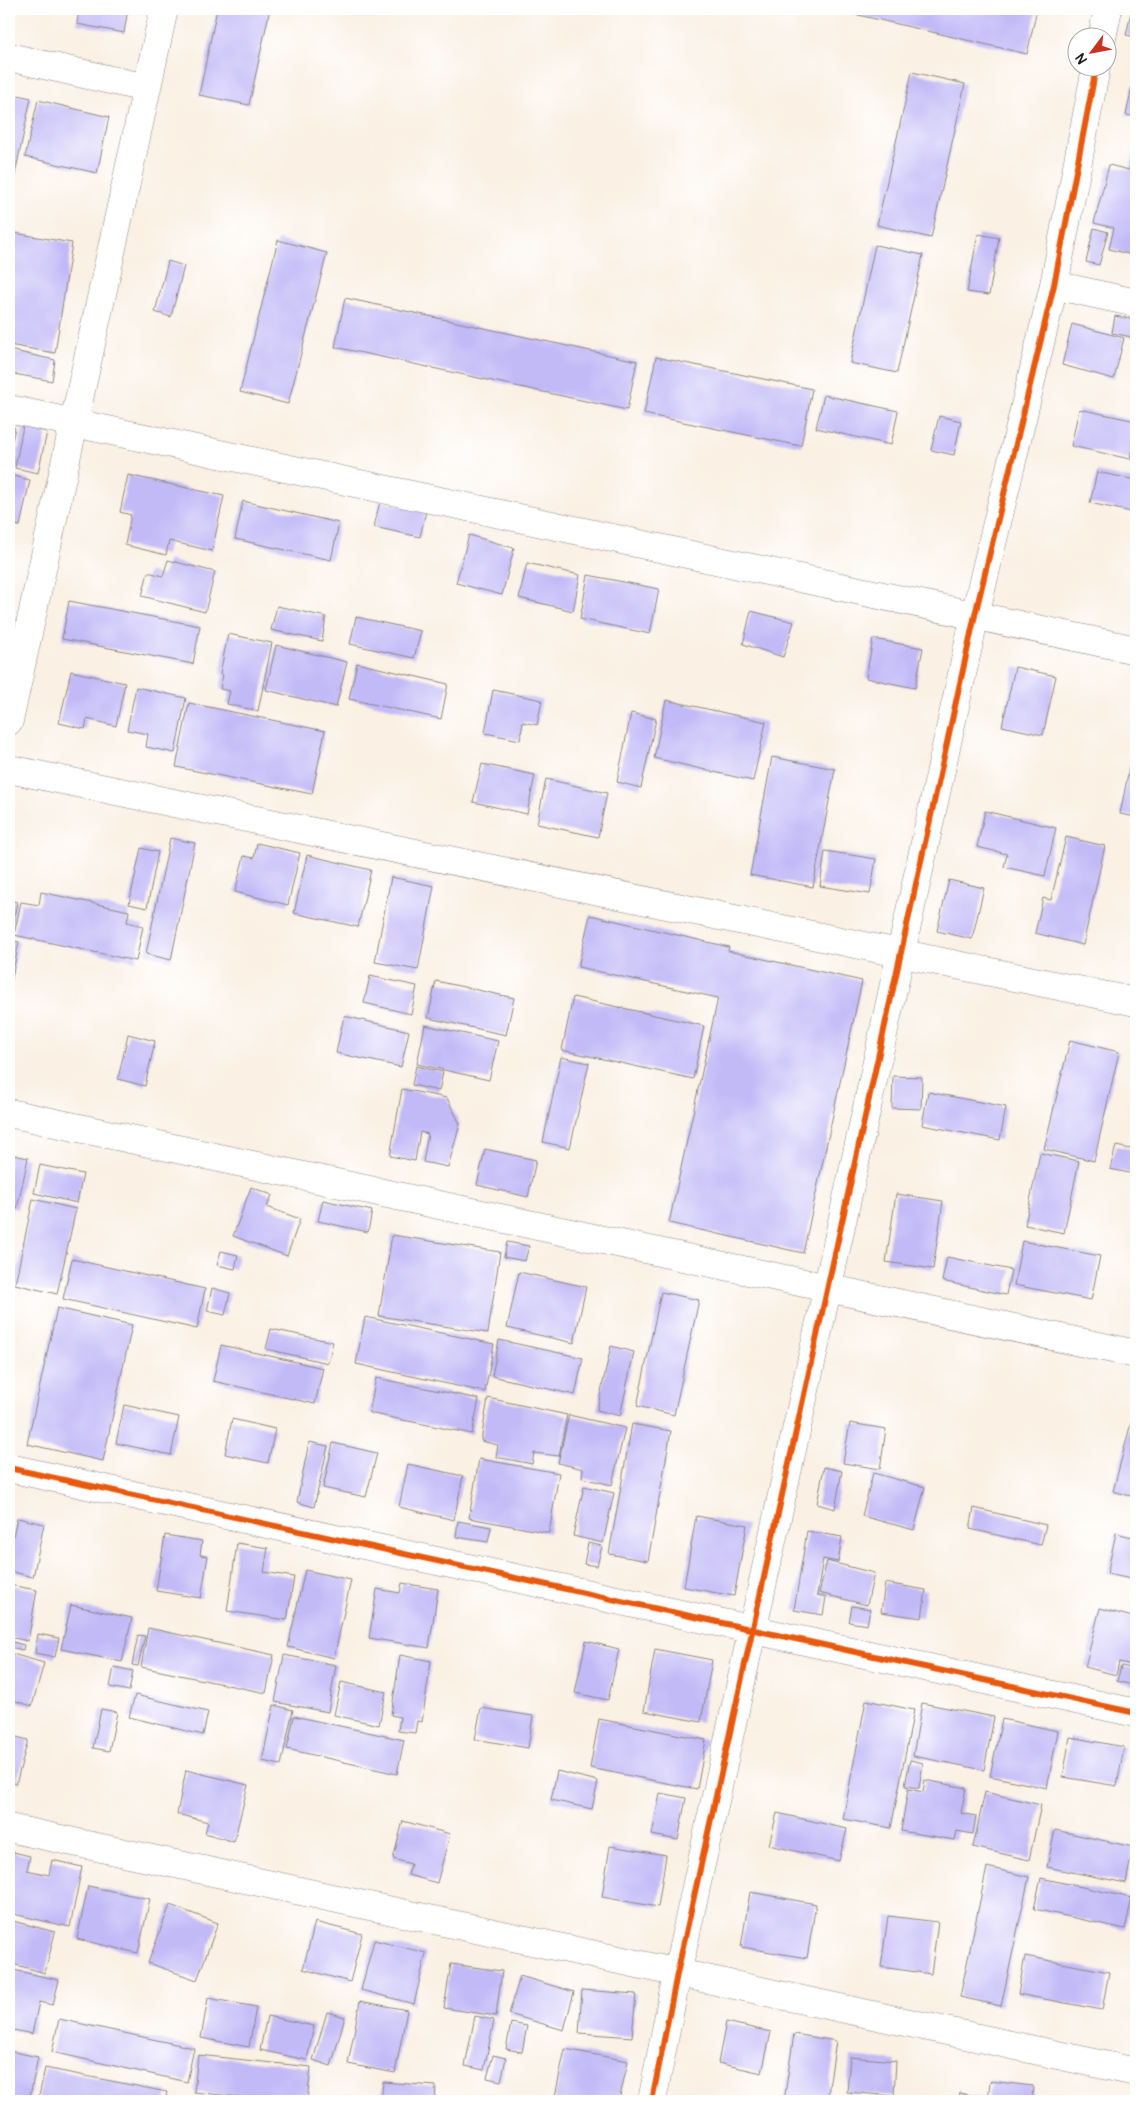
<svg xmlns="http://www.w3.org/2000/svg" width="1145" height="2110" viewBox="0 0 1145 2110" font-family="Pangolin,sans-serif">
<rect width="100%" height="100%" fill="#fff"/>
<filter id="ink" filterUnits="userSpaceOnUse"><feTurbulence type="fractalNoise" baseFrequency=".02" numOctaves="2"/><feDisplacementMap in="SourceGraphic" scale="10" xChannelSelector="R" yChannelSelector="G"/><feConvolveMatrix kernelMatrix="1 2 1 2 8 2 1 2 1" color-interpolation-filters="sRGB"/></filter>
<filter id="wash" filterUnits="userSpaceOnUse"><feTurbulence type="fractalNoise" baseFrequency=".0096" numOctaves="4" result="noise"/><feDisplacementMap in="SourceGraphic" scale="20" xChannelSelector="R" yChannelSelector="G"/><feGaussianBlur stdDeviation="1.12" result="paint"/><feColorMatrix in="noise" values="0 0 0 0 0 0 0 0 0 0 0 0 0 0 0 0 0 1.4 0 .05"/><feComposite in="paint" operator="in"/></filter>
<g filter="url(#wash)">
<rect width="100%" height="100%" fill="#faf0e3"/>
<g id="blocks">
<!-- building -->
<g fill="#c2baf7">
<path d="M79 9H128L124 33 77 24Z"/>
<path d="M217 9H270L249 105 199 95Z"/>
<path d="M855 9H1037L1027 54 854 14Z"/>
<path d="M1132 9H1136V37L1126 35Z"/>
<path d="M912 72 965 84 931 238 877 225Z"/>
<path d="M1132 86 1136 87V117L1126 115Z"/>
<path d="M9 93 31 98 10 198H9Z"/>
<path d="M38 100 109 117 97 173 25 157Z"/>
<path d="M1136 144V256L1109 249 1114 228 1094 223 1109 165 1129 170Z"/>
<path d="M1094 228 1108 232 1099 265 1086 262Z"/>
<path d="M9 232 72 243 55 353 9 345Z"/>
<path d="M978 234 999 238 989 295 967 292Z"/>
<path d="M278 240 327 253 288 404 240 392Z"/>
<path d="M875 245 923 255 897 373 850 363Z"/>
<path d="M168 261 184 266 171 317 155 312Z"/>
<path d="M345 298 637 361 627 410 335 347Z"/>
<path d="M1115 316 1136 320V338L1112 333Z"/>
<path d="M1072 324 1124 338 1114 379 1062 365Z"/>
<path d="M9 350 55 360 52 381 9 373Z"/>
<path d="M656 357 812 389 801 446 644 414Z"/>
<path d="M824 395 898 411 891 445 816 428Z"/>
<path d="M1079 409 1136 421 1130 459 1071 446Z"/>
<path d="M939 416 961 421 954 455 931 450Z"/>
<path d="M9 426 15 428 10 449H9Z"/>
<path d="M23 426 47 432 38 473 15 468Z"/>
<path d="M1097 472 1136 480V513L1090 503Z"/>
<path d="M9 475 30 480 20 526 9 524Z"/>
<path d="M128 475 224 496 212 551 169 541 166 555 125 545 131 515 120 512Z"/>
<path d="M243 501 339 523 331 560 235 539Z"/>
<path d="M380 501 426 511 420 537 374 527Z"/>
<path d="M469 535 514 548 502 595 456 583Z"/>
<path d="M168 560 215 572 205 612 142 596 148 572 163 576Z"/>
<path d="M527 563 580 575 573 611 519 598Z"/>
<path d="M588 575 659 589 650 634 580 619Z"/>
<path d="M69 601 200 626 193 664 62 639Z"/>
<path d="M277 606 326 617 322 641 271 630Z"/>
<path d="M751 611 794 622 783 657 743 644Z"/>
<path d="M356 617 421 631 414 658 350 644Z"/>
<path d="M228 634 272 643 258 711 227 704 230 691 220 689 223 675 220 674Z"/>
<path d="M873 639 923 648 915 688 866 678Z"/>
<path d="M276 645 347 662 336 707 266 690Z"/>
<path d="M357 663 448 684 441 719 349 699Z"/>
<path d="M1015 667 1056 676 1043 735 1002 726Z"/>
<path d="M71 671 125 683 116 726 87 719 85 729 59 723Z"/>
<path d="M136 687 186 698 175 753 146 747 148 734 127 730Z"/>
<path d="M493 690 542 700 537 725 523 722 520 740 485 733Z"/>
<path d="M666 700 766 722 753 781 654 758Z"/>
<path d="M189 703 325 731 312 794 176 767Z"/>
<path d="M631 713 656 719 641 788 617 782Z"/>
<path d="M772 757 835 769 813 887 750 875Z"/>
<path d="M482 764 535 775 527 814 473 802Z"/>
<path d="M1130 764 1136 765V817L1120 814Z"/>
<path d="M546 779 607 793 598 837 537 824Z"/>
<path d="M985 811 1056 828 1045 876 1004 867 1007 854 977 847Z"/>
<path d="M1066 837 1105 846 1083 945 1035 933 1043 898 1051 900Z"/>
<path d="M170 838 195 843 171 960 146 954Z"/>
<path d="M257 843 300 853 288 905 235 892 244 856 254 858Z"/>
<path d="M141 848 158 852 147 908 129 904Z"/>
<path d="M825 851 876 859 870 894 820 886Z"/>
<path d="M307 855 371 870 358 927 294 913Z"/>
<path d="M391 877 434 886 418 970 375 962Z"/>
<path d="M949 880 984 888 972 939 937 931Z"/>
<path d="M41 892 129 911 127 922 143 926 136 961 14 935 21 902 39 905Z"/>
<path d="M9 900 17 902 12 929 9 928Z"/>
<path d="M590 915 729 947 728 951 862 981 803 1253 669 1223 718 998 578 967Z"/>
<path d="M9 940 19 942 10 988H9Z"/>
<path d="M370 976 417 986 411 1014 364 1003Z"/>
<path d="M436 981 514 998 506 1035 428 1018Z"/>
<path d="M573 997 704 1026 693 1079 562 1050Z"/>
<path d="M344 1016 409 1031 401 1067 336 1053Z"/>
<path d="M425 1025 498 1041 489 1080 417 1064Z"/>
<path d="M128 1034 155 1041 145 1086 118 1079Z"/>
<path d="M1070 1040 1119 1052 1094 1161 1044 1149Z"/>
<path d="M561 1057 589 1063 570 1148 543 1142Z"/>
<path d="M416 1066 443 1072 439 1091 412 1085Z"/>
<path d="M893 1076 922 1077 921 1109 892 1108Z"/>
<path d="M402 1089 447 1098 460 1124 448 1167 423 1162 428 1134 420 1132 415 1161 390 1156Z"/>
<path d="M928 1092 1006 1107 1000 1140 922 1125Z"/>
<path d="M1116 1146 1136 1150 1134 1174 1110 1169Z"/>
<path d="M485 1149 536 1160 528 1197 477 1185Z"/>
<path d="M1040 1153 1079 1161 1064 1233 1025 1225Z"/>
<path d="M9 1154 28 1158 17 1209 9 1207Z"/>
<path d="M40 1165 83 1174 77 1203 34 1193Z"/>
<path d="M251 1187 272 1195 267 1207 300 1219 287 1256 233 1236Z"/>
<path d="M896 1194 943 1201 933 1269 886 1262Z"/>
<path d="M33 1199 76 1209 57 1294 15 1284Z"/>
<path d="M323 1200 372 1211 368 1232 318 1221Z"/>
<path d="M392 1235 500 1252 488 1333 379 1316Z"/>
<path d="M1022 1241 1100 1256 1091 1300 1014 1285Z"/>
<path d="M507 1242 529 1246 525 1261 504 1257Z"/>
<path d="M221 1251 238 1255 235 1269 217 1265Z"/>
<path d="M947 1257 1011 1270 1006 1295 942 1281Z"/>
<path d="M72 1259 205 1289 197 1329 63 1299Z"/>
<path d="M519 1272 586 1287 574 1343 507 1328Z"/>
<path d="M212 1288 230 1293 225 1315 207 1311Z"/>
<path d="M661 1292 699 1300 674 1415 637 1406Z"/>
<path d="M57 1308 132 1325 103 1461 27 1444Z"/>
<path d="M365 1317 494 1344 485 1392 356 1364Z"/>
<path d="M271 1329 333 1342 328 1363 266 1349Z"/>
<path d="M499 1340 583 1358 575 1395 492 1376Z"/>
<path d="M221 1345 323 1368 315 1404 213 1381Z"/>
<path d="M611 1346 634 1352 620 1416 597 1410Z"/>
<path d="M376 1378 479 1399 472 1434 369 1413Z"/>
<path d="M488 1398 567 1415 559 1456 534 1453 532 1464 496 1457 498 1445 481 1441Z"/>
<path d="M1136 1404V1490L1134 1497 1113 1491Z"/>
<path d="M124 1405 179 1417 171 1455 116 1443Z"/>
<path d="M569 1415 625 1428 612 1485 582 1478 583 1469 558 1463Z"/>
<path d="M232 1419 275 1429 268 1463 225 1454Z"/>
<path d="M850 1423 886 1429 880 1469 843 1463Z"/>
<path d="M632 1424 671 1431 648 1561 609 1554Z"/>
<path d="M309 1442 328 1446 314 1507 297 1502Z"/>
<path d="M333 1443 377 1453 366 1497 323 1488Z"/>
<path d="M479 1459 559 1473 549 1533 469 1518Z"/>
<path d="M408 1464 463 1476 454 1520 399 1507Z"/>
<path d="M824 1467 842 1471 835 1509 817 1504Z"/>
<path d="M873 1473 925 1487 914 1530 862 1516Z"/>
<path d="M584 1486 614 1493 603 1543 573 1536Z"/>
<path d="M974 1508 1046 1525 1041 1545 970 1529Z"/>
<path d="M696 1516 747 1525 734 1596 684 1587Z"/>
<path d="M17 1518 44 1524 33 1577 9 1571V1555Z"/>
<path d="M458 1521 491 1527 488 1542 456 1537Z"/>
<path d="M807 1531 842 1537 838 1562 823 1559 817 1595 826 1597 823 1615 794 1610Z"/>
<path d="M1116 1533 1136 1538V1580L1107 1574Z"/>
<path d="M165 1535 202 1541 200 1555 208 1556 201 1598 156 1591Z"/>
<path d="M237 1543 268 1548 264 1572 294 1577 287 1620 227 1611Z"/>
<path d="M588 1543 602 1546 597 1566 584 1564Z"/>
<path d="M827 1561 874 1573 867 1605 819 1593Z"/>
<path d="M305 1570 351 1580 334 1658 288 1647Z"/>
<path d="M402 1583 438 1589 429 1648 369 1638 377 1589 400 1593Z"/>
<path d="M885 1583 926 1590 922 1618 881 1612Z"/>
<path d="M9 1585 37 1590 28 1641 9 1637Z"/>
<path d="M71 1605 132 1618 122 1662 61 1649Z"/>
<path d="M852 1606 870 1609 867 1625 849 1622Z"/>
<path d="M1100 1608 1136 1618V1666L1119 1662 1116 1675 1085 1667Z"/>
<path d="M148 1628 274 1655 266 1693 141 1667Z"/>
<path d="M38 1634 59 1638 55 1657 35 1653Z"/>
<path d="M138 1635 145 1636 138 1666 132 1665Z"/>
<path d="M9 1641 24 1645 23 1650 9 1647Z"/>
<path d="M586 1641 619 1649 608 1700 575 1693Z"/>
<path d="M655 1649 712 1660 701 1722 644 1711Z"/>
<path d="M9 1653 44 1663 32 1706 9 1699Z"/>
<path d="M284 1655 336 1665 328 1712 275 1702Z"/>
<path d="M400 1655 431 1661 422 1722 417 1721 415 1733 398 1731 400 1717 391 1715Z"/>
<path d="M1121 1666 1136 1669V1686L1117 1681Z"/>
<path d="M114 1667 133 1671 129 1691 110 1687Z"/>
<path d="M341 1682 386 1692 379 1725 334 1715Z"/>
<path d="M135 1695 208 1712 203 1735 129 1717Z"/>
<path d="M866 1700 914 1710 891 1828 843 1819Z"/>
<path d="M922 1703 994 1717 984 1770 913 1756Z"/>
<path d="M274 1705 293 1710 281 1765 262 1761Z"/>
<path d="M481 1708 533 1716 528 1748 475 1739Z"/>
<path d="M101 1709 117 1712 109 1751 93 1748Z"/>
<path d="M294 1716 404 1740 397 1774 287 1749Z"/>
<path d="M599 1719 706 1740 697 1789 590 1768Z"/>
<path d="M1002 1719 1058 1731 1047 1788 990 1776Z"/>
<path d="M9 1735 28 1740 16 1784 9 1781Z"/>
<path d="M1070 1737 1124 1747 1117 1786 1063 1777Z"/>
<path d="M910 1760 923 1763 919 1788 905 1786Z"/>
<path d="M186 1770 248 1785 234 1842 205 1833 208 1822 177 1814Z"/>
<path d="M557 1771 598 1781 592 1809 551 1800Z"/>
<path d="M925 1780 966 1788 961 1813 976 1816 973 1834 957 1831 955 1840 901 1831 908 1789 923 1792Z"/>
<path d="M985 1792 1041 1805 1029 1860 973 1847Z"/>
<path d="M660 1793 686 1798 678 1840 652 1835Z"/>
<path d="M777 1813 847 1829 839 1861 769 1845Z"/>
<path d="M403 1821 450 1834 437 1883 408 1875 411 1864 393 1859Z"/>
<path d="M1055 1830 1133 1847 1126 1883 1047 1867Z"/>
<path d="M610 1846 666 1855 658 1907 602 1897Z"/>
<path d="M9 1851 30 1856 27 1870 49 1875 52 1860 82 1867 70 1927 9 1913Z"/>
<path d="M987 1867 1029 1877 1001 2006 960 1997Z"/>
<path d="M1041 1878 1132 1898 1125 1929 1034 1909Z"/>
<path d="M88 1886 150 1899 138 1953 77 1939Z"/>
<path d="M750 1892 816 1904 807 1958 741 1947Z"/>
<path d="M170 1905 218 1923 197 1980 148 1963Z"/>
<path d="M888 1916 938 1922 931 1974 881 1967Z"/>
<path d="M9 1920 55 1932 45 1973 9 1963Z"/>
<path d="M315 1922 362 1934 350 1982 303 1969Z"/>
<path d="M374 1940 426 1953 414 2004 361 1990Z"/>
<path d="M1025 1956 1109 1972 1102 2010 1018 1994Z"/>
<path d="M451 1964 502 1971 496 2016 444 2008Z"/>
<path d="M9 1969 59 1980 53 2005 39 2002 32 2034 9 2029Z"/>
<path d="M520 1976 574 1992 564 2030 509 2014Z"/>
<path d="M582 1990 636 1994 632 2037 579 2033Z"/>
<path d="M208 1998 256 2007 249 2047 201 2038Z"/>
<path d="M360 2001 407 2010 395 2073 348 2064Z"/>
<path d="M327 2012 345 2017 331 2066 313 2060Z"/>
<path d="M267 2016 314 2026 307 2060 260 2050Z"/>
<path d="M475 2016 494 2020 484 2070 465 2066Z"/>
<path d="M59 2019 194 2048 187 2082 52 2052Z"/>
<path d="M726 2022 771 2032 762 2073 718 2063Z"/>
<path d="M511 2023 527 2026 522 2052 506 2049Z"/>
<path d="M794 2034 836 2041 827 2101H784Z"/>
<path d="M565 2049 628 2061 619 2101H554Z"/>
<path d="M9 2051 38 2057 29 2101H9Z"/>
<path d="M198 2055 311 2067 307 2101H274L194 2092Z"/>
<path d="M493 2055 506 2058 501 2081 487 2078Z"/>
<path d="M850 2057 896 2061 894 2096 847 2092Z"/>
<path d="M45 2068 167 2092 165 2101H38Z"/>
<path d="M990 2081 1033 2086 1032 2101H988Z"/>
<path d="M383 2082 436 2086 435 2101H381Z"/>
<path d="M960 2093 981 2098 980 2101H958Z"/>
</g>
</g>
</g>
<g filter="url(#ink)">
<use href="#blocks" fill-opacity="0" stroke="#8b8680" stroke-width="1"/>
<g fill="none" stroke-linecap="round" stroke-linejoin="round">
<!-- street casing -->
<g stroke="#8b8680" stroke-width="29">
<g id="street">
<path d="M1102 38 1108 9"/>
<path d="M9 57 146 88"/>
<path d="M1054 285 1136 303"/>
<path d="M9 409 1136 650"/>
<path d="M9 721 164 9"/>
<path d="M9 769 1136 1002"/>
<path d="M9 1113 1136 1354"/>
<path d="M9 1468 1136 1713"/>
<path d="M9 1828 1136 2072"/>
<path d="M652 2101 677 1974 975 615 1054 285 1096 68"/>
</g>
</g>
<!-- street -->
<use href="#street" stroke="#fff" stroke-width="28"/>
<!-- cycleway casing -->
<g stroke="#fff" stroke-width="9">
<g id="cycleway">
<path d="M9 1468 1136 1713"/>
<path d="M652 2101 677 1974 975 615 1054 285 1096 68"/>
</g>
</g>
<!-- cycleway -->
<use href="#cycleway" stroke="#e8590c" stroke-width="6"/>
</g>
</g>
<!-- margin -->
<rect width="1145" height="2110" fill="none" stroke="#fff" stroke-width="30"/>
<!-- north arrow -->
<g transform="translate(1092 52) rotate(238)"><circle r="24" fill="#ffffff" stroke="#a4a4a4"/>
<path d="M0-4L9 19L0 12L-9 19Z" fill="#c8321e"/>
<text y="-8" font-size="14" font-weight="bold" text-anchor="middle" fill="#1c1c1c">N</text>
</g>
</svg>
